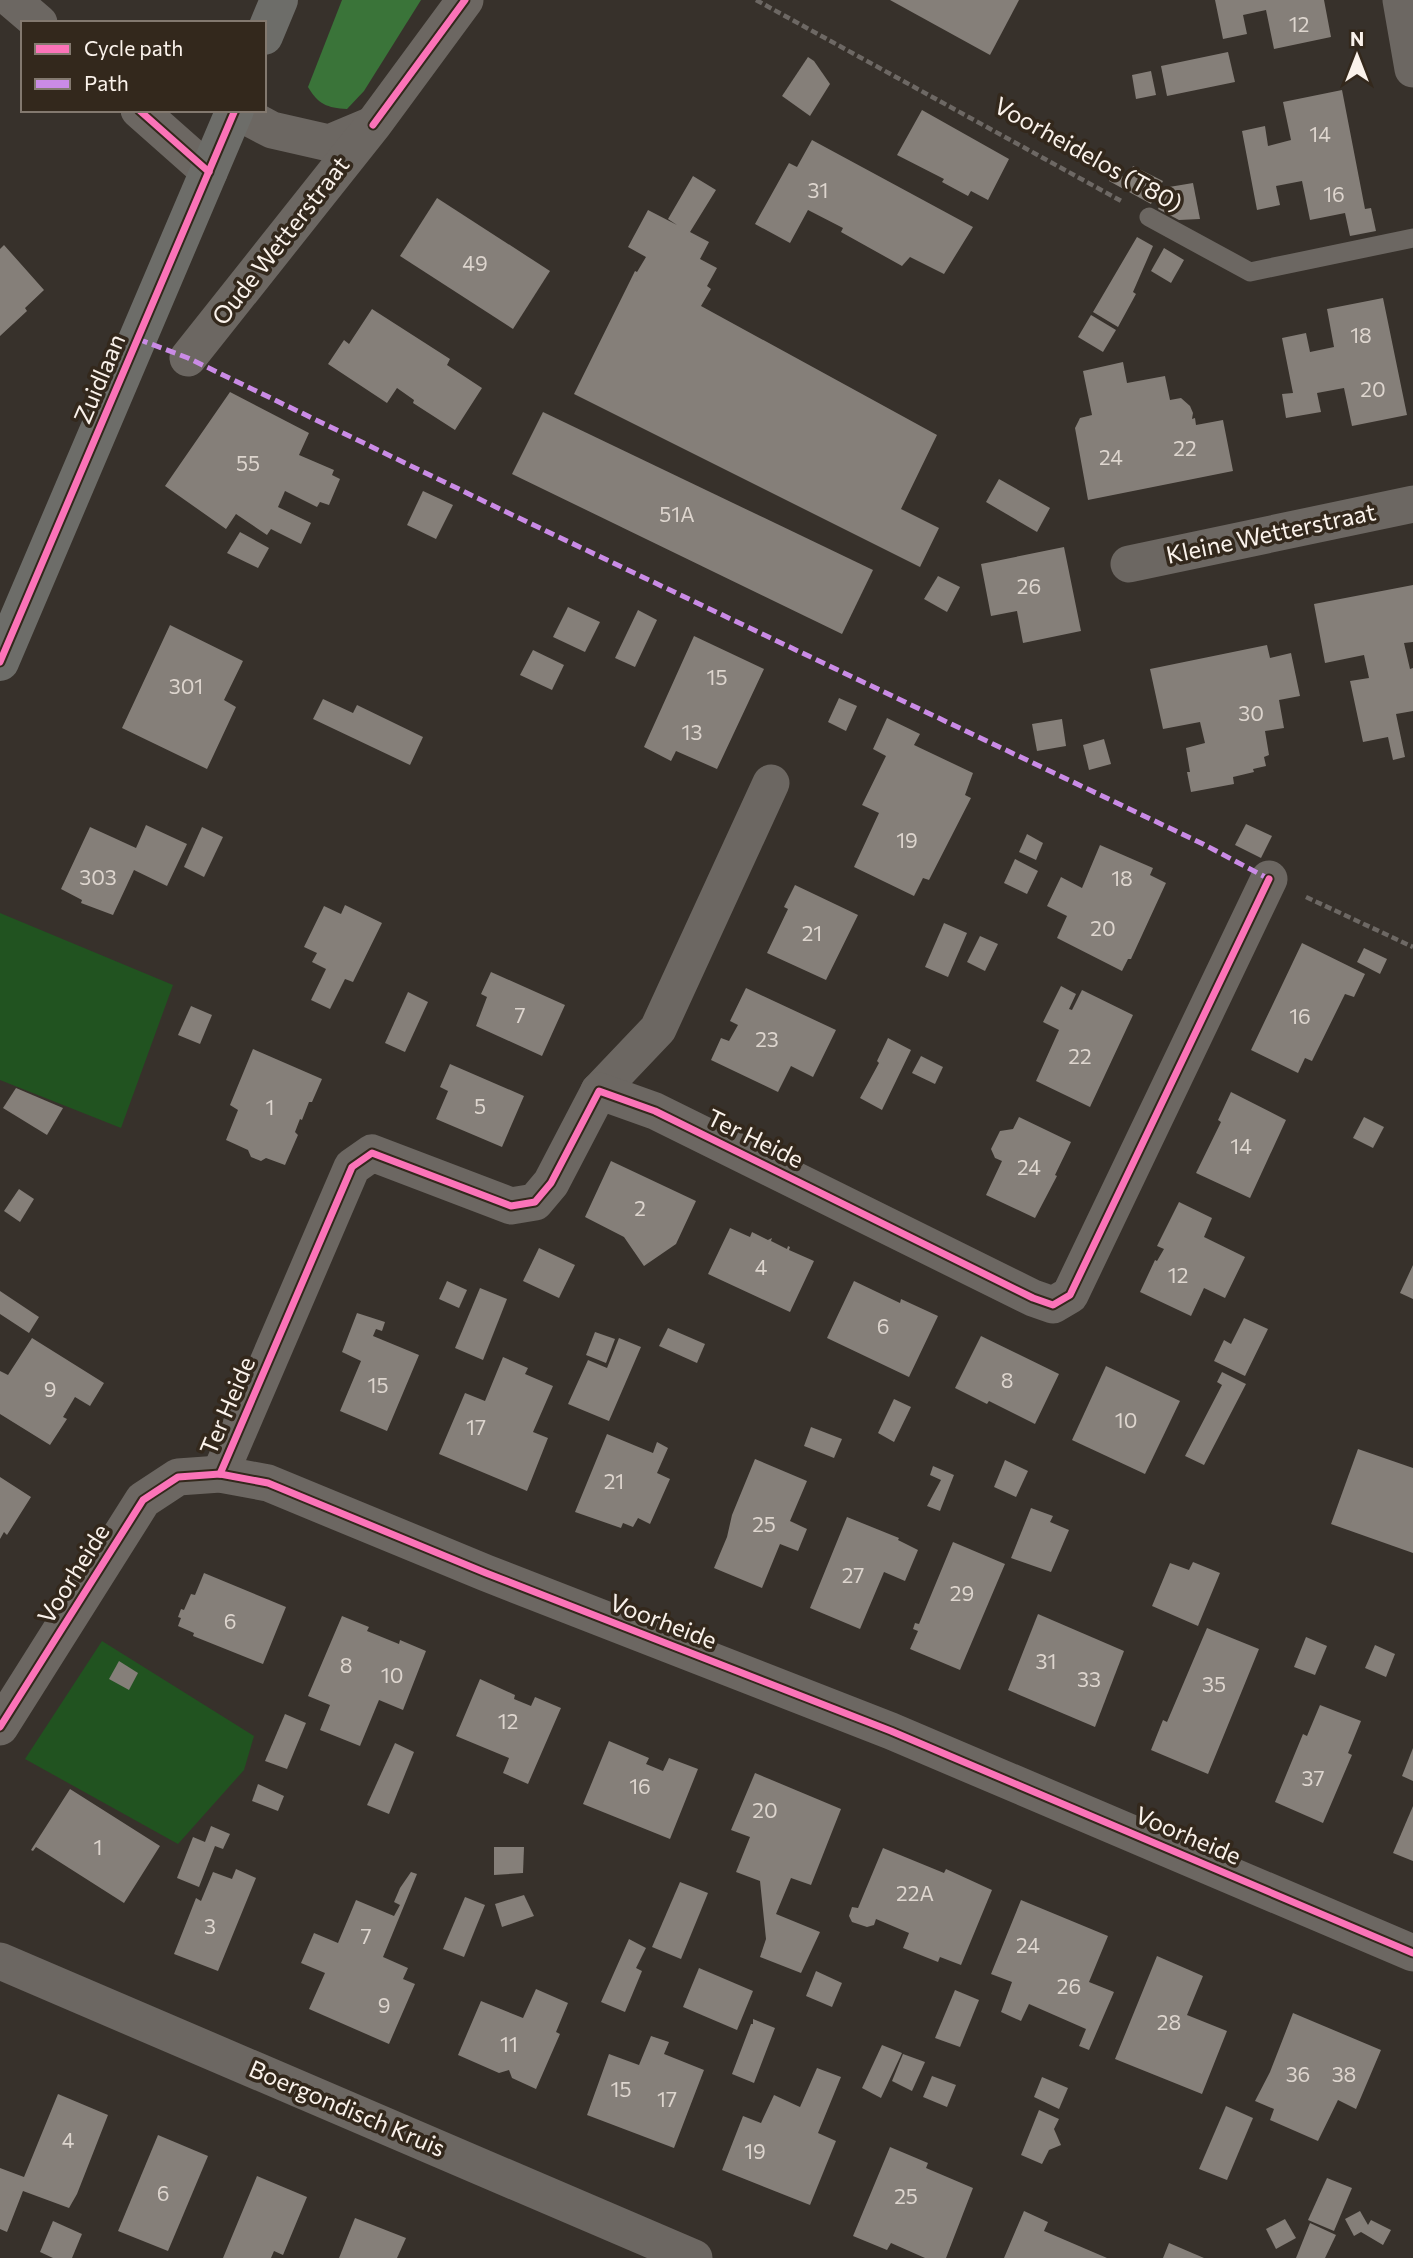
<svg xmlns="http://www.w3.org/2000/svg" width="1413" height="2258" viewBox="0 0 1413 2258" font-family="Commissioner,sans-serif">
<rect width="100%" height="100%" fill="#37312b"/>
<!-- green -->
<g fill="#215320">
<path d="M0 913 173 985 121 1128 0 1080Z"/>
<path d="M102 1641 254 1736 244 1770 178 1844 25 1759Z"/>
</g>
<!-- forest -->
<path fill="#3a7439" d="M342 0H421L364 91 347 109C327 108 318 104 308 87Z"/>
<!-- building -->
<g fill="#857f79">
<path d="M890 0H1019L990 55Z"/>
<path d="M1215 0H1324L1331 37 1274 49 1266 10 1243 15 1247 34 1223 39Z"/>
<path d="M1228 52 1235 82 1167 96 1161 66Z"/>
<path d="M808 57 814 61 830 84 810 116 782 96Z"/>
<path d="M1151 71 1156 95 1136 99 1132 75Z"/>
<path d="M1342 90 1365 209 1371 208 1376 231 1350 236 1345 213 1310 220 1302 181 1276 186 1280 205 1257 210 1242 131 1265 126 1268 146 1291 140 1283 102Z"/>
<path d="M922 110 1009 159 988 200 971 191 968 196 942 182 944 179 897 155Z"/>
<path d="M812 140 973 227 944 274 910 257 902 266 841 232 843 228 808 210 790 243 755 224 789 163 797 167Z"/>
<path d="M1133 166 1163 181 1151 204 1109 181 1114 172 1127 179Z"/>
<path d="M693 176 716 190 690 232 709 242 700 259 717 268 707 286 711 289 701 306 937 435 901 509 939 528 920 567 574 394 635 271 637 272 646 257 628 247 648 210 677 225 668 219Z"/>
<path d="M1193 183 1200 219 1179 220 1158 209 1169 187Z"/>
<path d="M437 198 550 271 513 329 400 256Z"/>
<path d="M1137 237 1153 246 1133 292 1136 294 1118 327 1093 312Z"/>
<path d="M4 245 44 290 25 308 27 311 0 336V249Z"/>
<path d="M1164 248 1184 260 1171 283 1151 271Z"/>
<path d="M1383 298 1407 415 1352 426 1344 388 1317 393 1321 412 1286 418 1282 394 1293 393 1282 338 1306 333 1310 352 1334 347 1327 309Z"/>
<path d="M372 309 450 359 447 365 482 388 455 430 413 403 414 400 397 388 387 403 328 364 344 340 349 344Z"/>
<path d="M1091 315 1116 330 1103 352 1078 337Z"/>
<path d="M1123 362 1127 383 1165 376 1170 400 1181 398 1190 406 1193 413 1192 419 1195 418 1196 425 1223 420 1233 471 1088 500 1075 428 1080 418 1092 415 1083 371Z"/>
<path d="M230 392 309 433 299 455 334 470 332 475 340 479 329 505 320 502 317 507 285 491 278 507 311 523 301 544 271 529 267 535 236 514 226 529 165 486Z"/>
<path d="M543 412 873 570 842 634 512 474Z"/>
<path d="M999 479 1050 508 1037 532 986 502Z"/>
<path d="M423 491 453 505 436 539 407 525Z"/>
<path d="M240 532 269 548 258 568 227 553Z"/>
<path d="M1064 547 1081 631 1023 643 1017 611 991 616 981 564Z"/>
<path d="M938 576 960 587 947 612 924 599Z"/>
<path d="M1413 585V642L1404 643 1410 669 1413 668V711L1396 714 1405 757 1393 760 1388 737 1363 742 1350 681 1369 678 1364 655 1325 663 1314 604Z"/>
<path d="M568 607 600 622 585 652 553 637Z"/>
<path d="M638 610 657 620 635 667 615 658Z"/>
<path d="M170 625 243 661 224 700 236 707 207 769 122 728Z"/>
<path d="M694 636 764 669 717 769 676 751 671 761 644 747Z"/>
<path d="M1267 645 1270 658 1291 653 1300 696 1279 700 1284 728 1265 731 1269 755 1264 757 1266 766 1253 769 1254 772 1233 777 1234 784 1191 792 1187 772H1190L1186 748 1205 743 1200 722 1163 729 1150 669Z"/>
<path d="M533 650 564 665 552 690 520 675Z"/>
<path d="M839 698 857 706 846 731 828 722Z"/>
<path d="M323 699 353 713 357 705 423 737 410 765 313 719Z"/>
<path d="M887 718 920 734 914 745 973 773 965 795 971 798 929 880 923 878 914 896 854 867 879 813 862 805 886 756 873 749Z"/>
<path d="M1062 719 1066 746 1037 751 1032 724Z"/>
<path d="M1104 739 1111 764 1089 770 1083 745Z"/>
<path d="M1246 824 1272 836 1261 858 1235 845Z"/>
<path d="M146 825 187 844 167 886 134 870 113 915 81 903 82 900 61 889 90 827 136 848Z"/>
<path d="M202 827 223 837 204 877 184 867Z"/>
<path d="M1027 834 1043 843 1036 860 1019 852Z"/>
<path d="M1100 845 1153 868 1150 875 1166 883 1131 959H1128L1122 971 1057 938 1067 916 1047 906 1061 877 1082 888Z"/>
<path d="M1015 859 1038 871 1027 894 1004 883Z"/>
<path d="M795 885 858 915 826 980 767 953 788 909 784 907Z"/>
<path d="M345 905 382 923 353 982 345 979 330 1009 311 1000 326 969 312 962 317 953 304 947 324 906 341 914Z"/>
<path d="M944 923 967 933 948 977 925 967Z"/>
<path d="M980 936 998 944 985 971 967 962Z"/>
<path d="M1302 943 1365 974 1354 997 1345 994 1312 1061 1305 1058 1298 1073 1251 1050Z"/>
<path d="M1364 948 1387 959 1380 974 1357 962Z"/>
<path d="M491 972 565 1005 542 1056 476 1026 487 997 481 994Z"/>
<path d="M1061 986 1076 994 1069 1009 1072 1010 1082 990 1133 1015 1090 1107 1036 1081 1059 1030 1043 1022Z"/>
<path d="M746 988 836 1030 813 1077 791 1066 778 1092 711 1060 721 1038 729 1041 738 1025 730 1021Z"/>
<path d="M408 992 428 1002 405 1052 385 1043Z"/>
<path d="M191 1006 212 1015 200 1044 178 1035Z"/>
<path d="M888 1038 911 1050 882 1110 860 1098 879 1063 877 1061Z"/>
<path d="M253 1049 322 1079 312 1102H309L302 1120 300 1119 295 1132 298 1135 285 1165 266 1158 261 1161 251 1157 248 1150 226 1140 238 1110 230 1105Z"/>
<path d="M921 1056 943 1067 935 1084 912 1073Z"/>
<path d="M450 1064 524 1096 502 1147 436 1119 448 1091 440 1087Z"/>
<path d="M16 1088 63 1108 47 1135 3 1108Z"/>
<path d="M1231 1092 1286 1120 1250 1198 1196 1173 1221 1122 1218 1120Z"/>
<path d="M1019 1117 1071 1142 1055 1175 1057 1176 1035 1218 986 1195 1002 1161 995 1158 991 1149 1000 1131 1013 1129Z"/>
<path d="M1364 1117 1384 1127 1373 1148 1353 1138Z"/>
<path d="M611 1161 696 1201 676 1244 644 1266 624 1237 585 1217Z"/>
<path d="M19 1189 34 1199 20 1222 4 1211Z"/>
<path d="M1179 1202 1212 1218 1204 1237 1245 1257 1225 1298 1204 1288 1191 1316 1140 1292 1155 1260 1157 1261 1164 1249 1157 1246Z"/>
<path d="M730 1228 750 1237 752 1232 768 1240 772 1238 771 1241 787 1249 788 1246 790 1247 789 1250 814 1261 790 1312 708 1274Z"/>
<path d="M539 1248 575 1265 559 1298 523 1281Z"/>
<path d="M1413 1265V1299L1400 1293Z"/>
<path d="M447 1281 467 1290 459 1308 439 1299Z"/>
<path d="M854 1281 900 1303 901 1299 938 1316 909 1377 827 1338Z"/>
<path d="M480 1288 507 1299 483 1360 455 1348Z"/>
<path d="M0 1291 39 1317 29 1333 0 1314Z"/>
<path d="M357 1313 385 1322 382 1331 376 1329 373 1336 419 1355 387 1431 340 1411 361 1361 342 1352Z"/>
<path d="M1244 1318 1268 1329 1245 1376 1214 1361 1224 1340 1231 1344Z"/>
<path d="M668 1328 705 1344 697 1363 659 1346Z"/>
<path d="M595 1332 615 1339 606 1363 586 1355Z"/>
<path d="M981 1336 1059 1374 1035 1424 989 1401 987 1404 955 1388Z"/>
<path d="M32 1338 104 1383 90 1406 75 1397 63 1417 67 1419 50 1445 0 1414V1371L8 1375Z"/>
<path d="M619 1338 641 1347 609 1421 568 1404 588 1360 607 1368Z"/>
<path d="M503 1357 528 1368 525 1374 553 1386 533 1432 548 1438 527 1491 439 1454 465 1393 485 1401Z"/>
<path d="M1106 1366 1180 1401 1145 1474 1072 1440Z"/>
<path d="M1222 1372 1246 1384 1204 1465 1185 1456 1222 1385 1217 1382Z"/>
<path d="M894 1399 911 1407 894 1442 878 1433Z"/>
<path d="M811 1427 842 1439 834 1458 804 1446Z"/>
<path d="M607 1434 653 1453 657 1442 668 1448 657 1473 670 1479 650 1524 638 1518 633 1527 623 1523 621 1528 575 1512Z"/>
<path d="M1358 1449 1413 1468V1553L1331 1524Z"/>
<path d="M755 1459 807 1481 790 1521 807 1529 798 1551 780 1544 762 1588 714 1568 727 1537 732 1515Z"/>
<path d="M1005 1460 1028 1471 1016 1497 994 1487Z"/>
<path d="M933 1466 954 1475 940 1511 927 1506 941 1480 930 1475Z"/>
<path d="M0 1477 31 1497 7 1535 4 1532 0 1539Z"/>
<path d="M1031 1508 1053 1516 1050 1522 1069 1530 1051 1572 1011 1558Z"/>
<path d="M847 1517 899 1538 898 1540 918 1550 905 1581 884 1572 860 1629 810 1608Z"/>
<path d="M953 1542 1005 1564 960 1670 910 1649 918 1631 913 1629 915 1623 919 1624Z"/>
<path d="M1193 1562 1220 1573 1198 1626 1152 1606 1170 1563 1189 1570Z"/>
<path d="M204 1573 286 1607 263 1664 193 1636 194 1633 178 1626 181 1618 178 1617 181 1609 184 1610 191 1594 195 1595Z"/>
<path d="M1038 1614 1124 1651 1095 1727 1008 1690Z"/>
<path d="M342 1616 369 1627 367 1631 399 1644 400 1640 426 1651 403 1710 379 1700 360 1746 320 1730 330 1705 308 1696Z"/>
<path d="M1207 1628 1259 1649 1208 1774 1151 1750 1163 1720 1167 1722Z"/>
<path d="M1306 1637 1327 1646 1315 1675 1294 1667Z"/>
<path d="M1375 1645 1395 1654 1386 1677 1365 1668Z"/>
<path d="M119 1661 138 1673 129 1690 109 1679Z"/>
<path d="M480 1679 515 1695 514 1699 531 1706 535 1697 561 1708 528 1784 503 1773 509 1758 456 1736Z"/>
<path d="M1320 1705 1361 1721 1348 1753 1352 1755 1323 1823 1275 1802 1303 1734 1307 1736Z"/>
<path d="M285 1714 306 1723 287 1769 265 1761Z"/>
<path d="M609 1741 649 1758 646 1764 663 1771 669 1758 698 1769 670 1839 583 1804Z"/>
<path d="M395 1743 414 1752 389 1814 367 1805Z"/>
<path d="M1413 1748V1781L1402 1776Z"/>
<path d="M755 1773 841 1809 811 1885 791 1878 776 1914 820 1932 801 1973 760 1957 766 1939 760 1881 736 1872 750 1837 731 1830Z"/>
<path d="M258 1784 284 1796 278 1811 252 1801Z"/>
<path d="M70 1789 160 1846 124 1903 36 1847 33 1851 31 1850Z"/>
<path d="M1413 1806V1861L1393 1853Z"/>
<path d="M211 1826 230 1834 223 1849 215 1846 199 1887 177 1878 193 1837 205 1842Z"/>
<path d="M494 1847H524L523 1873 494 1875Z"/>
<path d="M883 1848 944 1873 946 1869 992 1890 961 1965 940 1957 938 1962 903 1948 909 1933 876 1919 874 1925 867 1927 852 1922 849 1916 852 1907 858 1908Z"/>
<path d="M236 1869 256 1878 218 1971 174 1954 196 1898 201 1901 213 1872 232 1879Z"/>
<path d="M411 1872 417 1874 383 1957 408 1968 403 1979 415 1984 389 2044 309 2009 325 1973 301 1963 314 1933 338 1943 356 1900 394 1916 400 1905 394 1902 400 1888Z"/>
<path d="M680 1882 708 1893 681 1959 652 1947Z"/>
<path d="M524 1895 534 1916 502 1927 495 1904Z"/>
<path d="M465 1897 485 1905 464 1957 443 1949Z"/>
<path d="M1021 1900 1108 1936 1089 1982 1114 1992 1089 2050 1079 2046 1086 2029 1029 2004 1021 2021 1001 2012 1012 1982 991 1974Z"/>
<path d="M629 1939 646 1948 636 1968 642 1971 625 2012 601 2002Z"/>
<path d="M1157 1956 1203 1976 1187 2015 1227 2031 1202 2094 1115 2059Z"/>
<path d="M699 1968 753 1991 737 2030 683 2007Z"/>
<path d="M816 1971 842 1983 832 2007 806 1996Z"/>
<path d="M536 1989 568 2003 556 2032 560 2034 536 2089 512 2078 509 2070 499 2073 458 2055 481 2001 523 2018Z"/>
<path d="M955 1990 979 2000 960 2047 935 2038Z"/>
<path d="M1293 2013 1381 2050 1356 2109 1338 2100 1318 2141 1270 2120 1274 2109 1255 2101 1270 2072Z"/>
<path d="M753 2019 775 2028 754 2083 732 2074 751 2024H753Z"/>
<path d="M651 2036 669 2042 664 2054 704 2070 674 2148 587 2115 609 2054 639 2065Z"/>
<path d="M882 2045 902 2053 881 2098 862 2088Z"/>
<path d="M903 2054 925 2062 912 2091 892 2081Z"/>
<path d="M817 2068 841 2077 818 2133 836 2141 810 2205 722 2170 743 2116 761 2123 774 2095 800 2107Z"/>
<path d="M932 2076 956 2085 947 2107 923 2097Z"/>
<path d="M1042 2077 1068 2088 1059 2109 1034 2097Z"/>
<path d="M58 2094 108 2115 77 2194 69 2208 23 2191 7 2232 0 2229V2168L24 2177Z"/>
<path d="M1226 2106 1253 2118 1227 2180 1199 2169Z"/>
<path d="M1039 2110 1059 2119 1054 2129 1061 2145 1049 2150 1042 2164 1021 2155Z"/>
<path d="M158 2135 208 2156 168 2251 118 2231Z"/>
<path d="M890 2147 928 2163 926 2168 973 2188 946 2258H925L891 2243 887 2250 853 2236Z"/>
<path d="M257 2176 307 2197 283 2255 274 2251 271 2258H223Z"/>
<path d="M1327 2178 1352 2188 1334 2231 1308 2220Z"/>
<path d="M1024 2211 1048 2222 1044 2231 1107 2258H1004Z"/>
<path d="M1360 2211 1368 2225 1371 2220 1391 2230 1383 2245 1361 2232 1354 2236 1345 2219Z"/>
<path d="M355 2218 406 2238 397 2258H339Z"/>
<path d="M1285 2219 1296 2238 1276 2249 1266 2229Z"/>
<path d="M53 2221 82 2234 72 2258H53L40 2252Z"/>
<path d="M1310 2223 1336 2235 1325 2258H1296Z"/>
<path d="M1169 2243 1204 2258H1163Z"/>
</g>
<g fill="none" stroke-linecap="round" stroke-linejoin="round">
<!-- path -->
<g stroke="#6d6864" stroke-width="4.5" stroke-dasharray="7 3.5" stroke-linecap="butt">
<path d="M756 0 1123 202"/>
<path d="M1306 897 1413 947"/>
</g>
<!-- lane -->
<path stroke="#6c6762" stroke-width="19" d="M1149 217 1250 272 1413 238"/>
<!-- street -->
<g stroke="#6c6762" stroke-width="37">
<path d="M12 0 39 23"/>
<path d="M1401 0 1413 69"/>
<path d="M139 110 209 172"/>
<path d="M234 110 272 130 329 143 372 125"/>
<path d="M188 358 373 125 465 0"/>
<path d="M1129 564 1413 504"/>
<path d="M599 1091 658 1029 771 783"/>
<path d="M220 1474 352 1167 372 1153 511 1206 535 1202 551 1183 599 1091 655 1111 1033 1298 1053 1305 1070 1295 1269 879"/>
<path d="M0 1727 143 1500 178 1477 220 1474 268 1483 486 1573 891 1731 1413 1953"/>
<path d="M0 1961 694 2258"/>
</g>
<!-- secondary -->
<g stroke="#6d6d69" stroke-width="38">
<path d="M264 36 279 0"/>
<path d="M0 662 235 110"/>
</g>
<!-- quiet -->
<path stroke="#ca8be6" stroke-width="5" stroke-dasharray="10 5" stroke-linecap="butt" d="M138 339 188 358 500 509 1203 844 1269 879"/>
<!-- cycleway casing -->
<g stroke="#33281c" stroke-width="11">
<g id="cycleway">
<path d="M139 110 209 172"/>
<path d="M373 125 465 0"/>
<path d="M0 662 235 110"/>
<path d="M220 1474 352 1167 372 1153 511 1206 535 1202 551 1183 599 1091 655 1111 1033 1298 1053 1305 1070 1295 1269 879"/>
<path d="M0 1727 143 1500 178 1477 220 1474 268 1483 486 1573 891 1731 1413 1953"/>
</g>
</g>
<!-- cycleway -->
<use href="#cycleway" stroke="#fb73b8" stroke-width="7"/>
</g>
<g text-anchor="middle" stroke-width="7" stroke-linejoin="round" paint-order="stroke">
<!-- number labels -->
<g font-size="21" fill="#ddd5ce">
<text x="1299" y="32">12</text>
<text x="1320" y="142">14</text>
<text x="818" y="198">31</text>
<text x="1334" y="202">16</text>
<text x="475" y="271">49</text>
<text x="1361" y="343">18</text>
<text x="1373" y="397">20</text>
<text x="1185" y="456">22</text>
<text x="1111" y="465">24</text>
<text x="248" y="471">55</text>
<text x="677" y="522">51A</text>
<text x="1029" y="594">26</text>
<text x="717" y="685">15</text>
<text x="186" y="694">301</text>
<text x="1251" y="721">30</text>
<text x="692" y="740">13</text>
<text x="907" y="848">19</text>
<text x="98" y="885">303</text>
<text x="1122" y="886">18</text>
<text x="1103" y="936">20</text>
<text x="812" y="941">21</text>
<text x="520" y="1023">7</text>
<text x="1300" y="1024">16</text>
<text x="767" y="1047">23</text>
<text x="1080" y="1064">22</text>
<text x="480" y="1114">5</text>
<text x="270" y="1115">1</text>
<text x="1241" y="1154">14</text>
<text x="1029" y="1175">24</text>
<text x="640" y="1216">2</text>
<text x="761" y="1275">4</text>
<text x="1178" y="1283">12</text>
<text x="883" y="1334">6</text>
<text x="1007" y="1388">8</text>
<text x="378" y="1393">15</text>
<text x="50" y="1397">9</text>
<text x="1126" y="1428">10</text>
<text x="476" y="1435">17</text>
<text x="614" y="1489">21</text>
<text x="764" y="1532">25</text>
<text x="853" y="1583">27</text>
<text x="962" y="1601">29</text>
<text x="230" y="1629">6</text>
<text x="1046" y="1669">31</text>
<text x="346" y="1673">8</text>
<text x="392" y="1683">10</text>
<text x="1089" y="1687">33</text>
<text x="1214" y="1692">35</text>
<text x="508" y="1729">12</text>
<text x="1313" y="1786">37</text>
<text x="640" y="1794">16</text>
<text x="765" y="1818">20</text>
<text x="98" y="1855">1</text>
<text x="915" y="1901">22A</text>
<text x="210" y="1934">3</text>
<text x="366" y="1944">7</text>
<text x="1028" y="1953">24</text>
<text x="1069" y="1994">26</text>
<text x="384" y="2013">9</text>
<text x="1169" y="2030">28</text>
<text x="509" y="2052">11</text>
<text x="1298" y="2082">36</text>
<text x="1344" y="2082">38</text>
<text x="621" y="2097">15</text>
<text x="667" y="2107">17</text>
<text x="68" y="2148">4</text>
<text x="755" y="2159">19</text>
<text x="163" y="2201">6</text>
<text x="906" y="2204">25</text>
</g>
<!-- street labels -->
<g font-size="24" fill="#faf2eb" stroke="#33281c">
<text transform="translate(1088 155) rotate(29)" y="8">Voorheidelos (T80)</text>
<text transform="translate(281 241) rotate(-52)" y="8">Oude Wetterstraat</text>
<text transform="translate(100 379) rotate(-67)" y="8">Zuidlaan</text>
<text transform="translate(1271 534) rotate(-12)" y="8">Kleine Wetterstraat</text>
<text transform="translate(755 1139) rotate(26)" y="8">Ter Heide</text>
<text transform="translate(228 1406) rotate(-67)" y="8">Ter Heide</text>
<text transform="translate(74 1574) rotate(-58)" y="8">Voorheide</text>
<text transform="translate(663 1622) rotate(21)" y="8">Voorheide</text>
<text transform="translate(1188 1836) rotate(23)" y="8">Voorheide</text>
<text transform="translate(347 2109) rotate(23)" y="8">Boergondisch Kruis</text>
</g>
</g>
<!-- legend -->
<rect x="21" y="21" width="245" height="91" fill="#33281c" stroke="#83796f" stroke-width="2"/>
<rect x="35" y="44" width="35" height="10" fill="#fb73b8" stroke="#83796f" stroke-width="2"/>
<text x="84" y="56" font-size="21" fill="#faf2eb">Cycle path</text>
<rect x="35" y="79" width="35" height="10" fill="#ca8be6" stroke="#83796f" stroke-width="2"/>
<text x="84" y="91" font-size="21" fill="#faf2eb">Path</text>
<!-- north arrow -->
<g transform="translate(1357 56)" stroke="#33281c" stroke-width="5" paint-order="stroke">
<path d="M0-5L12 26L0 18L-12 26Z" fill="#faf2eb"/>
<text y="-10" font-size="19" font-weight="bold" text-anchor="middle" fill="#faf2eb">N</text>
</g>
</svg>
